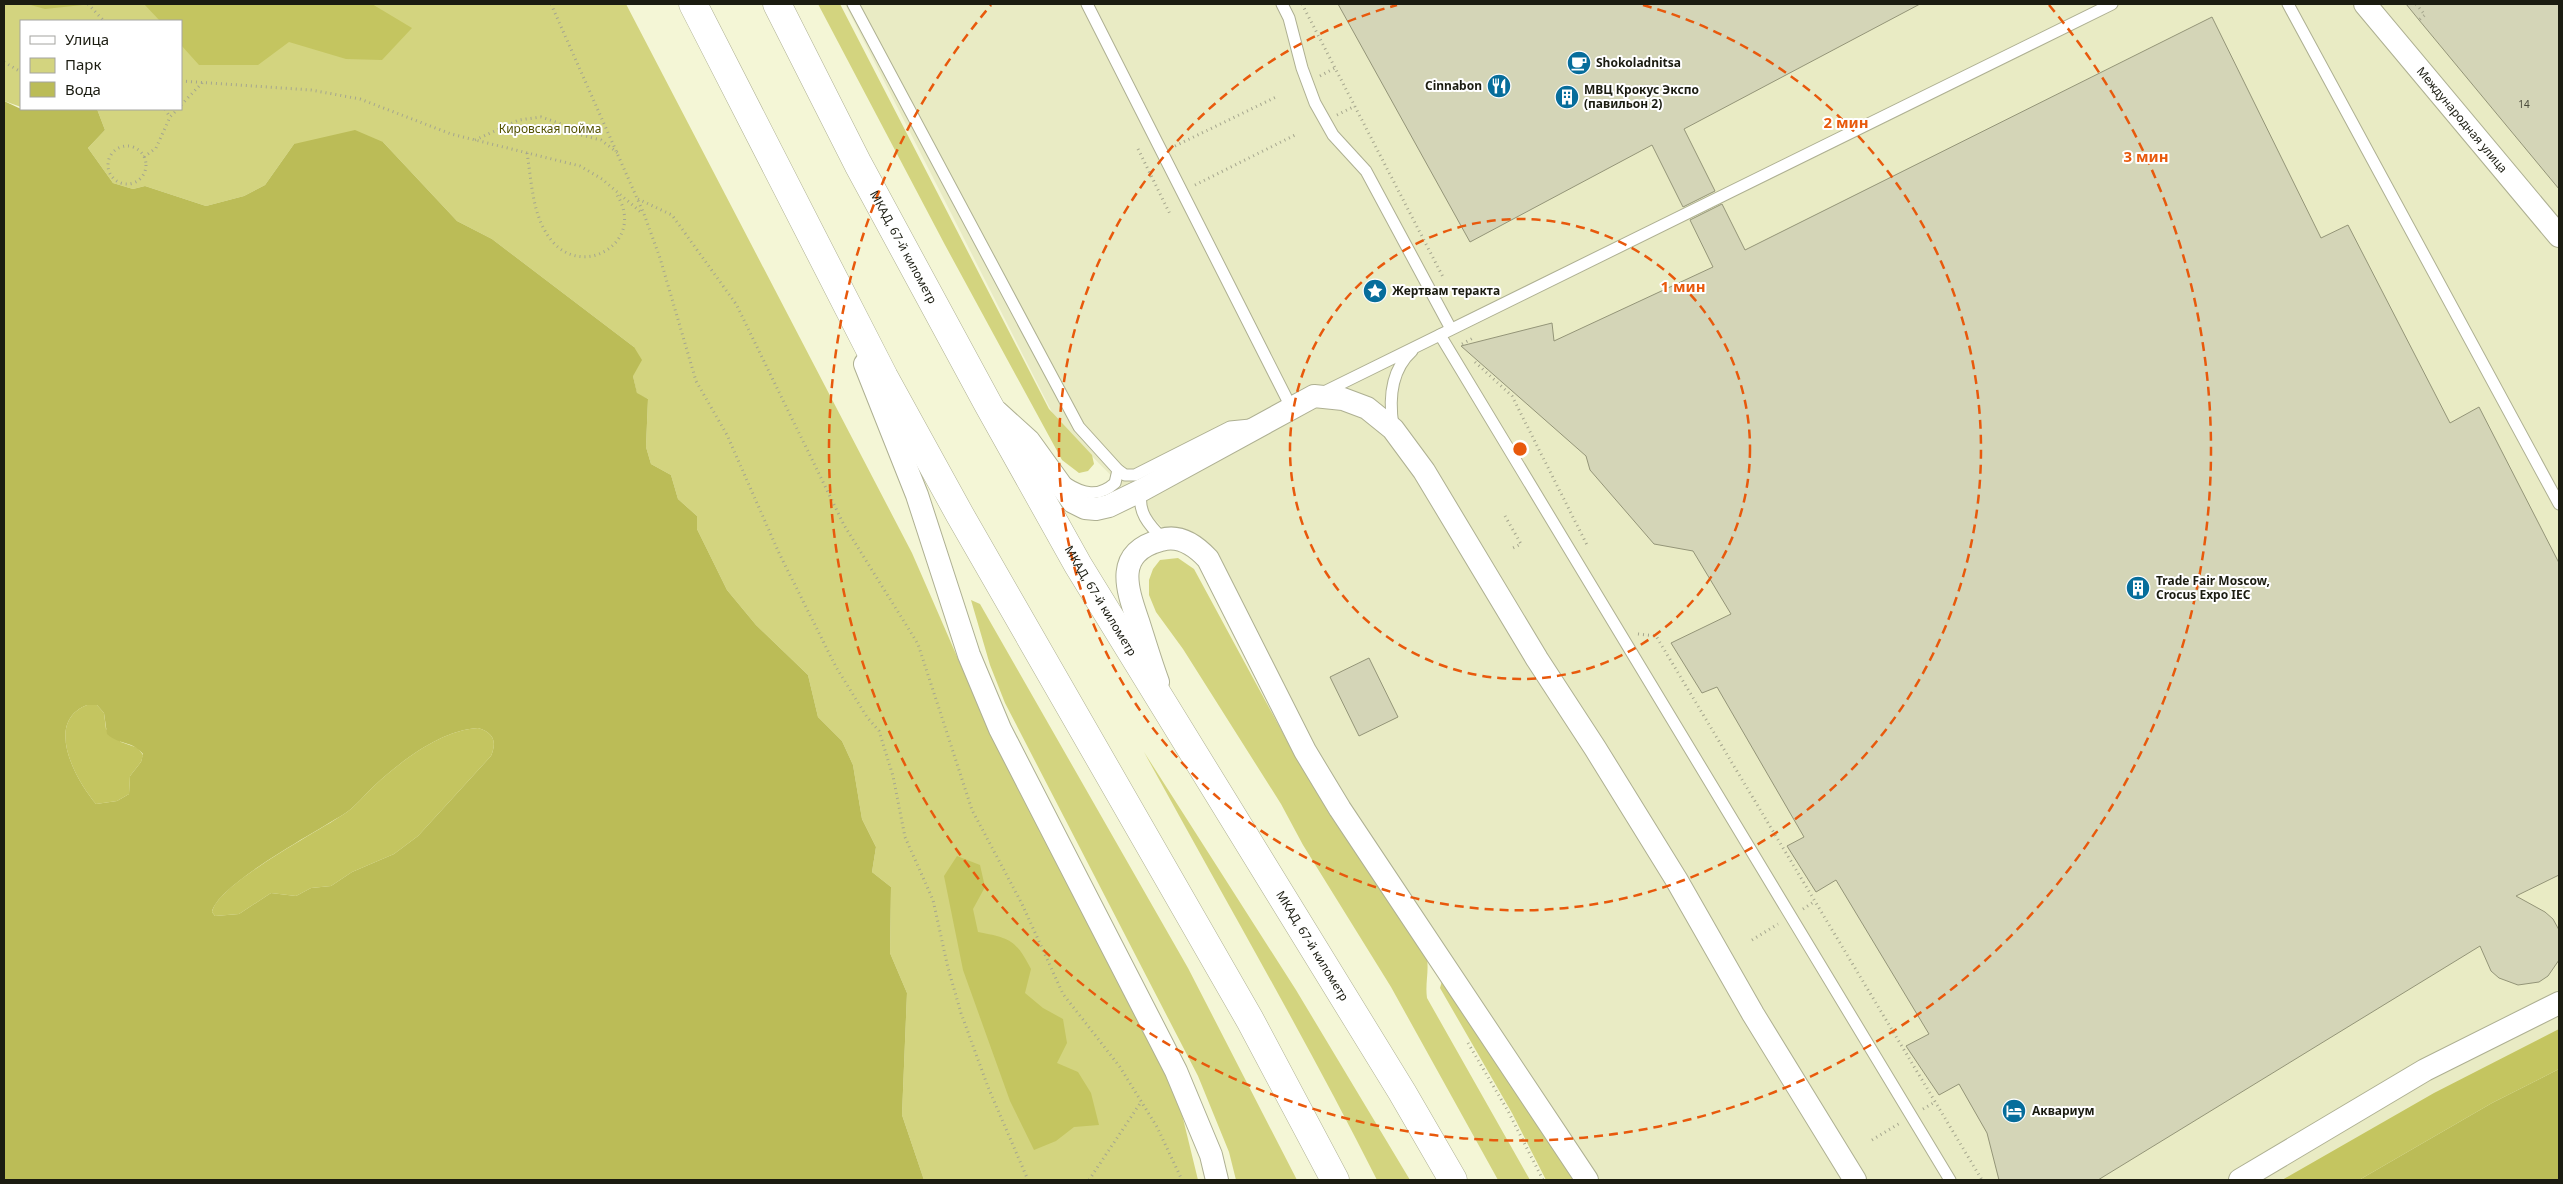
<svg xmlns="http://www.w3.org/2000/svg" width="2563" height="1184" viewBox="0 0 2563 1184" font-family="'Noto Sans',sans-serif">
<rect width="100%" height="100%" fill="#f4f6d6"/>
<!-- built -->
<path fill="#e9ebc4" d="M845 4H2406L2559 189V1054L2332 1180H1568L1194 559 1056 420Z"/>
<!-- green -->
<g fill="#d3d47f">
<path d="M4 4H626L912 553 989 730 1178 1098 1198 1180H924L902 1115 907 993 890 953 891 887 872 872 876 847 862 819 853 765 842 741 818 717 808 675 756 625 727 590 697 529V516L678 499 671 475 651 464 646 447 648 399 637 394 633 376 634 347 492 239 457 221 383 142 294 144 265 185 244 196 206 206 145 186 133 189 113 183 88 148 105 130 97 109H181V21H21V107L4 101Z"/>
<path d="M818 4H840L1049 409 1092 455 1094 464 1088 471 1079 473 1062 460 945 245Z"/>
<path d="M1178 558 1194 569 1292 750 1332 818 1427 958C1429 972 1425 984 1427 998L1530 1180H1498L1391 987 1303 845 1281 804 1183 649 1156 612 1149 595V580L1153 569 1160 560Z"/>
<path d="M971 600 980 604 1188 968 1297 1180H1236L1229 1152 1198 1076 1005 703 990 665Z"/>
<path d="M1144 752 1296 990 1410 1180H1377C1304 1035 1222 895 1144 752Z"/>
<path d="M1442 981 1574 1180H1546L1512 1113 1440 988Z"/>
</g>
<!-- forest -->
<g fill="#c4c560">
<path d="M27 4H92L45 9Z"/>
<path d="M144 4H372L412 28 382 60 346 59 289 42 258 65H199L181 45V21H160Z"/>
<path d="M87 705H97L104 713 106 729 121 742 138 748 143 755 141 762 130 776 129 794 117 801 96 804C75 779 44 722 87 705Z"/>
<path d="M478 728C494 733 497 741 491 756L418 836 394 854 352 872 331 886 311 888 296 896 271 893 239 914 215 916 212 912C218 883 320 831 347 812 357 805 365 794 374 786 401 761 441 730 478 728Z"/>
<path d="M957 856 980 865 985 887 973 909 978 932C1010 938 1016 940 1031 969L1025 993 1043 1008 1063 1019 1067 1043 1057 1063 1078 1072 1091 1093 1099 1125 1074 1127 1056 1141 1034 1150 1010 1101 963 970 944 876Z"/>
<path d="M2559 1029V1069L2492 1103 2359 1180H2282L2434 1093Z"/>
</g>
<!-- water -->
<g fill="#bbbc57" fill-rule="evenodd">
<path d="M4 101 21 109H97L105 130 88 148 113 183 133 189 145 186 206 206 244 196 265 185 294 144 355 130 383 142 457 221 492 239 634 347 642 360 633 376 637 393 648 399 646 447 651 464 671 475 678 499 697 516V529L727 590 756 625 808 675 818 717 842 741 853 765 862 819 876 847 872 872 891 887 890 953 907 993 902 1115 924 1180H4ZM87 705H97L104 713 107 734C119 745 133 741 143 754L141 762 130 776 129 794 117 801 96 804C75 779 44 722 87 705ZM478 728C494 733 497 741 491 756L418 836 394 854 352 872 331 886 311 888 296 896 271 893 239 914 215 916 212 912C217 884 320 830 347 812 357 805 365 794 374 786 401 761 441 730 478 728Z"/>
<path d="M2559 1069V1180H2359L2492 1103Z"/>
</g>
<!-- building -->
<g fill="#d4d5b7" stroke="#949578">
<path d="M1338 4H1920L1684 129 1715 191 1683 207 1652 145 1470 242Z"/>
<path d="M2406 4H2559V189L2419 20Z"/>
<path d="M2212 17 2321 238 2348 225 2450 423 2479 407 2559 563V875L2516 896 2545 912 2553 919 2559 930V960L2548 976 2539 982 2518 985 2499 978 2491 971 2480 946 2098 1180H1999L1987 1133 1959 1084 1939 1095 1906 1046 1929 1034 1836 880 1816 892 1787 846 1804 837 1717 687 1702 693 1671 643 1731 614 1693 551 1654 544 1590 470 1586 456 1461 346 1552 323 1554 341 1713 267 1690 220 1722 204 1745 250Z"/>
<path d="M1369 658 1398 717 1359 736 1330 677Z"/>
</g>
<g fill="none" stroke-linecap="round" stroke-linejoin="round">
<!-- service casing -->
<g stroke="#aeb092" stroke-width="13">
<g id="service">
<path d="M853 4 1079 427 1118 470 1125 475H1135L1230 427 1250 425"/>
<path d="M1087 4 1292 409"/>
<path d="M1282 4 1289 18 1302 68 1315 103 1333 135 1366 171 1451 329"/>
<path d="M2288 4 2559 504"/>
<path d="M1440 335 1950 1180"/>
<path d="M1322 393 2112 4"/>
<path d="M1393 426C1389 400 1391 370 1412 351"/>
<path d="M1066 483C1083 494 1098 498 1115 483L1118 470"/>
<path d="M1142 490C1136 511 1149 525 1163 539"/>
</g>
</g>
<!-- minor casing -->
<g stroke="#aeb092" stroke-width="24">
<g id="minor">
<path id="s1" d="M2365 4 2559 236"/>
<path d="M865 364 917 495 969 655 1000 729 1176 1071 1211 1155 1217 1180"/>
<path d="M997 412 1029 441 1073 502 1085 508 1096 509 1109 506 1142 490 1314 396 1343 399 1367 408 1393 429 1424 471 1537 659 1595 748 1676 879 1753 1014 1855 1180"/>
<path d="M1158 682C1151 663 1145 643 1139 624 1127 589 1113 553 1161 540 1180 534 1196 546 1208 559L1305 751 1340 809 1587 1180"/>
<path d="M2240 1180 2425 1070 2559 1003"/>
</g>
</g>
<!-- trunk casing -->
<g stroke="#aeb092" stroke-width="29">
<g id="trunk">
<path d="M693 4 884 377 960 515 1250 1020 1335 1180"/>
<path id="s2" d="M777 4 858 164 988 404 1078 565 1402 1092 1453 1180"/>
</g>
</g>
<!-- path -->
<g stroke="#a5a68e" stroke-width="3" stroke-dasharray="1 4" stroke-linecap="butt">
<path d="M88 4 104 21"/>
<path d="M551 4 644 214 660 258 696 381 727 435 779 553 836 667 867 717 879 731 893 776 905 837 933 900 948 968 961 1013 988 1087 1028 1180"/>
<path d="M1302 4 1444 279"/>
<path d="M2416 4 2425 15 2419 20"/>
<path d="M4 62 21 72"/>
<path d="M1320 76 1335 68"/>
<path d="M181 81 311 90 360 99 451 134 580 166 602 179 643 214"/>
<path d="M181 105 203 82"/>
<path d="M165 109 170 117"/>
<path d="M1337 115 1355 106"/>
<path d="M475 140 519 120 541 117 559 123 577 134 601 140 618 153"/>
<path d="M1175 146 1276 97"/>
<circle cx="127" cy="165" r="19"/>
<path d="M1138 149 1170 214"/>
<path d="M527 153C532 183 532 217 552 241 584 280 649 240 615 192"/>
<path d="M144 157 156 148 170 117 178 109"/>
<path d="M1195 185 1295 135"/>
<path d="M638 199 672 215 736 304 844 525 918 644 972 810 1022 904 1063 994 1120 1067 1157 1127 1182 1180"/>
<path d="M1462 344 1475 337"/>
<path d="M1475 362 1512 396 1588 547"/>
<path d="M1505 516 1521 544 1513 548"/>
<path d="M1638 634 1656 636 1982 1180"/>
<path d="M1803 909 1815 901"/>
<path d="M1752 940 1778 924"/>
<path d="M1468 1043 1508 1111 1543 1180"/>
<path d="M1923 1109 1935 1102"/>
<path d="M1872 1140 1900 1123"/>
<path d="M1089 1180 1141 1102"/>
</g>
<!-- service -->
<use href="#service" stroke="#fff" stroke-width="11"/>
<!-- minor -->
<use href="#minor" stroke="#fff" stroke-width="22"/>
<!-- trunk -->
<use href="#trunk" stroke="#fff" stroke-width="28"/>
</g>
<!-- distance rings -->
<g fill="none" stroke="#e8590c" stroke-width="2.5" stroke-dasharray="9 6">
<circle cx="1520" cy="449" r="230"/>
<path d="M1643 5A461 461 0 1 1 1397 5"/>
<path d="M2049 5A691 691 0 1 1 991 5"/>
</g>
<!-- icons -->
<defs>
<g id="cafe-disc" transform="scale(1.25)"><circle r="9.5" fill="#066d9b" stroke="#fff"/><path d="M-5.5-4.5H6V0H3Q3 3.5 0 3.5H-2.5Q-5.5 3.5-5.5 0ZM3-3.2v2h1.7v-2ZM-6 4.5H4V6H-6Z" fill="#fff"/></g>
<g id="restaurant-disc" transform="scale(1.25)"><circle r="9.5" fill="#066d9b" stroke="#fff"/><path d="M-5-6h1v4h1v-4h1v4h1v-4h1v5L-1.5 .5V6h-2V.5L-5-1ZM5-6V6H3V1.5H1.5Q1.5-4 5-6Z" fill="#fff"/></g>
<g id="building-disc" transform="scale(1.25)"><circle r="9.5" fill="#066d9b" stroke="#fff"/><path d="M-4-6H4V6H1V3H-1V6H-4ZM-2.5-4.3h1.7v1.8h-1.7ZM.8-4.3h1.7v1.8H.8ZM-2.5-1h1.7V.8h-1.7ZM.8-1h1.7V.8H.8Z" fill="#fff"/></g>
<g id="sight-disc" transform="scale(1.25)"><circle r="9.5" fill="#066d9b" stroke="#fff"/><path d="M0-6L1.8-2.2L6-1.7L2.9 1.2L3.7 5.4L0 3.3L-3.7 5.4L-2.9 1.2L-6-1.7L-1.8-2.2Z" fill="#fff"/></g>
<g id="hotel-disc" transform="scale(1.25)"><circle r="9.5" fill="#066d9b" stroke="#fff"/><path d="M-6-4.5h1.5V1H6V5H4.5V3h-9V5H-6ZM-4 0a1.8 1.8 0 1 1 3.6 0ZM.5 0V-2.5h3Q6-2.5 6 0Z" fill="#fff"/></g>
</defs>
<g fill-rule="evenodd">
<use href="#cafe-disc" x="1579" y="63"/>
<use href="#restaurant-disc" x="1499" y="86"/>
<use href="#building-disc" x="1567" y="97"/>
<use href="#sight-disc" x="1375" y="291"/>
<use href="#building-disc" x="2138" y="588"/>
<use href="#hotel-disc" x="2014" y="1111"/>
</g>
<g text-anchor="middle" stroke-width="4" stroke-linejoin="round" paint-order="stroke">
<!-- number labels -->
<g font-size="10" fill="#494a3a">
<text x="2524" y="108">14</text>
</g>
<!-- poi labels -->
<g font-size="12" font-weight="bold" fill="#1b1c11" stroke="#fff" text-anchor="start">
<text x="1596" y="67">Shokoladnitsa</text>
<text x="1482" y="90" text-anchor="end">Cinnabon</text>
<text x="1584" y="94">МВЦ Крокус Экспо<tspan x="1584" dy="14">(павильон 2)</tspan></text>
<text x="1392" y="295">Жертвам теракта</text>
<text x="2156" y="585">Trade Fair Moscow,<tspan x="2156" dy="14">Crocus Expo IEC</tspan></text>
<text x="2032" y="1115">Аквариум</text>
</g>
<!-- street labels -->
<g font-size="12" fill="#1b1c11" stroke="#fff">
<text dy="4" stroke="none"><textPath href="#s1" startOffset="151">Международная улица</textPath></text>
<text dy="4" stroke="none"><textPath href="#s2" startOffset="274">МКАД, 67-й километр</textPath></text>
<text dy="4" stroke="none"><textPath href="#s2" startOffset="679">МКАД, 67-й километр</textPath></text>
<text dy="4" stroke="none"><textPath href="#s2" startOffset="1084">МКАД, 67-й километр</textPath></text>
</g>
<!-- park labels -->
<g font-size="12" fill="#545302" stroke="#fff">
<text x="550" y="133">Кировская пойма</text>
</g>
</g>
<circle cx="1520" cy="449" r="8" fill="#e8590c" stroke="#fff" stroke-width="2.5"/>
<g font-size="15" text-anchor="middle" font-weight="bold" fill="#e8590c" stroke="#fff" stroke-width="4" stroke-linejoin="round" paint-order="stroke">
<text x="1846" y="128">2 мин</text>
<text x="2146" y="162">3 мин</text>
<text x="1683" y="292">1 мин</text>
</g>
<!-- border -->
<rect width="2563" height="1184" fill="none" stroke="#1b1c11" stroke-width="10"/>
<!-- legend -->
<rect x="20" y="20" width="162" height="90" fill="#ffffff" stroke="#a4a4a0"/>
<rect x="30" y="36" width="25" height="8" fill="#ffffff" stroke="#a4a4a0"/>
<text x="65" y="45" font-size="15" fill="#1b1c11">Улица</text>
<rect x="30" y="58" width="25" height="15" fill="#d3d47f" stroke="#a4a4a0"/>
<text x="65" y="70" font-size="15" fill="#1b1c11">Парк</text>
<rect x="30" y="82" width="25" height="15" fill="#bbbc57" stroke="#a4a4a0"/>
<text x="65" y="95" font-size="15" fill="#1b1c11">Вода</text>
</svg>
